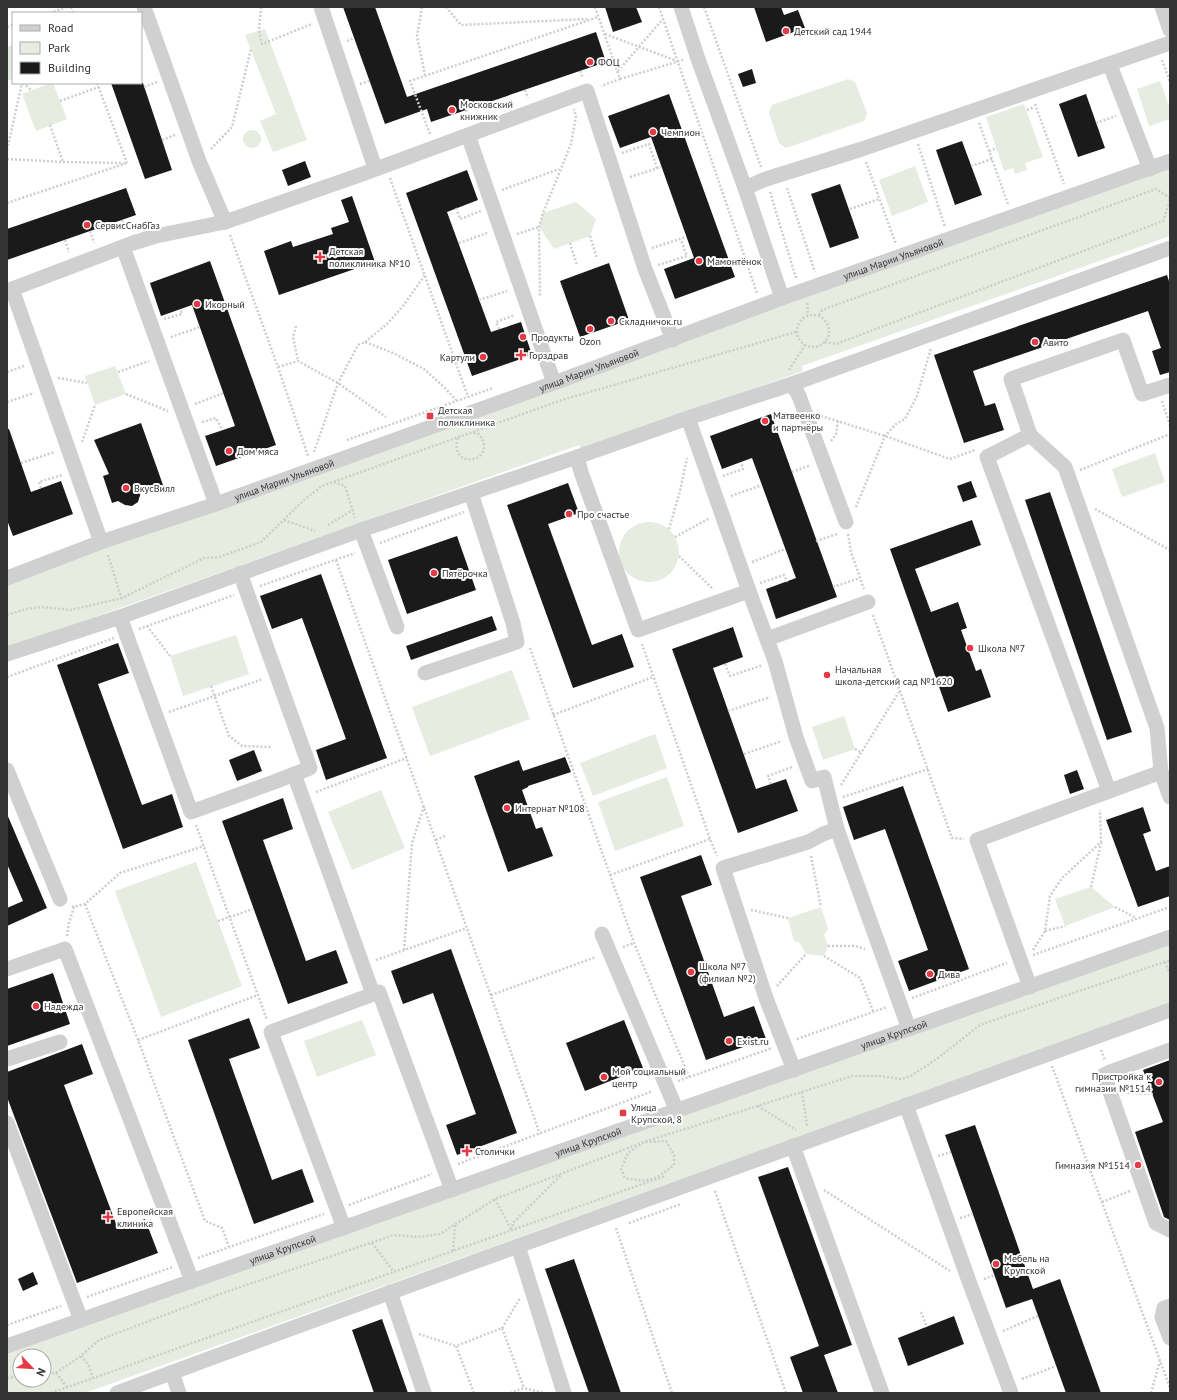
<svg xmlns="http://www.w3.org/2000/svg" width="1177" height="1400" viewBox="0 0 1177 1400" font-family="'PT Sans',sans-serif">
<rect width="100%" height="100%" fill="#fff"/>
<!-- green -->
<g fill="#e6ecdf" fill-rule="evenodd">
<path d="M265 29 307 140 273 152 260 121 276 114 245 35Z"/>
<path d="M12 45 13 49V79L7 81V47Z"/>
<path d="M848 79 855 82 867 113 864 121 786 148 779 143 769 113 772 105Z"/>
<path d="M1160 81 1170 109V119L1149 126 1137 89Z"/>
<path d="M51 83H53L67 119 36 131 22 94Z"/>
<path d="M1024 104 1043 157 1025 163 1027 170 1015 174 1013 168 1004 171 986 117Z"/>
<circle cx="252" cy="139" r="9"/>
<path d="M915 166 928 202 892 216 879 180Z"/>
<path d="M1170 168V236L802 366 803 371 582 451 579 445 7 648V580Z"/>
<path d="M576 202 596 219 590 236 554 249 539 227 543 213Z"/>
<path d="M115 366 126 394 95 405 85 376Z"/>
<path d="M1155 453 1165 482 1122 497 1112 469Z"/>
<circle cx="649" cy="552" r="30"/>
<path d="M236 635 249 674 183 696 170 656Z"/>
<path d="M512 670 530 719 430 756 412 707Z"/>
<path d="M844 716 855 749 823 760 812 727Z"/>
<path d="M655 734 667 768 593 796 580 763Z"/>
<path d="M667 777 684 826 615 851 598 802Z"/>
<path d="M381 790 405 848 352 870 328 812Z"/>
<path d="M196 862 242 986 161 1017 115 891Z"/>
<path d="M1091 887 1115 907 1065 926 1055 899Z"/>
<path d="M821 907 828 929 824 935 828 946 824 956 806 954 799 942 794 941 788 918Z"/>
<path d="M1170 942V1004L85 1393H7V1353ZM20 1356H44V1380H20Z"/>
<path d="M362 1020 376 1055 317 1077 304 1041Z"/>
</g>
<!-- building -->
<g fill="#1a1a1a">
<path d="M343 7H375L407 97 596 32 606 62 431 122 427 109 385 124Z"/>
<path d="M605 7H636L642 22 613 32Z"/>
<path d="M754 7H781L784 15 798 10 805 28 766 42Z"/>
<path d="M752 69 756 83 743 87 738 74Z"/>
<path d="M111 83H143L172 170 145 179Z"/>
<path d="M669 94 735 277 675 299 664 269 694 258 651 137 620 148 608 116Z"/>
<path d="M1086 94 1105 148 1078 157 1059 104Z"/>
<path d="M962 141 982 195 955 205 936 150Z"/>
<path d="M305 161 311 177 288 186 282 170Z"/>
<path d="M467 170 478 200 447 212 491 332 521 322 532 355 472 376 406 193Z"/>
<path d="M840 184 859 238 830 248 811 194Z"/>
<path d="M126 188 136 215 7 260V229Z"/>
<path d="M352 196 375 262 279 295 264 251 291 241 293 247 333 234 331 228 349 222 341 200Z"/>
<path d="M210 261 276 445 216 466 205 436 235 426 192 305 161 316 150 283Z"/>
<path d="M609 263 629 320 580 337 560 281Z"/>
<path d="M1167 275 1170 284V372L1160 375 1152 351 1161 348 1148 311 973 371 985 406 995 403 1004 430 964 443 934 355Z"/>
<path d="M771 414 837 597 776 619 766 589 796 578 752 458 722 469 710 436Z"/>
<path d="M141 423 163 485 141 492 138 502 132 506 125 505 118 501 112 503 103 476 109 474 94 440Z"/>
<path d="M7 429H9L31 492 61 481 73 514 13 536 7 520Z"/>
<path d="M971 481 977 497 963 502 957 486Z"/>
<path d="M568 483 579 513 548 524 592 645 622 634 634 667 573 688 507 505Z"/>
<path d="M1050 492 1132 732 1107 740 1025 500Z"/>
<path d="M972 520 981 545 915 569 931 612 958 602 967 628 961 630 976 671 981 669 991 697 948 712 890 549Z"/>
<path d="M457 536 476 590 407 614 388 560Z"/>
<path d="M321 574 387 758 326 780 316 750 346 739 302 618 272 629 260 596Z"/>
<path d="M492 616 497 630 411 660 406 646Z"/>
<path d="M733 627 743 657 713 668 756 789 786 779 798 811 738 833 672 649Z"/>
<path d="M118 643 129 673 98 684 142 805 172 794 183 827 123 849 57 665Z"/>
<path d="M254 750 262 771 237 781 229 760Z"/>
<path d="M565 757 571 772 528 786V787L522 790 536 829 542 827 553 856 508 872 474 776 519 760 523 771Z"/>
<path d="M1077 770 1084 789 1070 794 1064 775Z"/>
<path d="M903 786 969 969 909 991 898 961 928 950 885 829 854 840 843 807Z"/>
<path d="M283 798 293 829 263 840 306 961 336 950 348 983 288 1004 222 821Z"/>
<path d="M1143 807 1151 831 1143 834 1156 871 1170 866V896L1138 907 1106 820Z"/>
<path d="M7 814 47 908 7 926V908L23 901 7 864Z"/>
<path d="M701 855 712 885 681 896 724 1017 754 1006 766 1039 706 1060 640 877Z"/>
<path d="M451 949 517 1133 457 1155 446 1125 476 1114 433 993 403 1004 391 971Z"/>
<path d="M53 973 70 1024 7 1046V989Z"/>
<path d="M249 1018 260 1048 229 1059 272 1180 302 1169 314 1202 254 1224 188 1040Z"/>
<path d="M624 1020 643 1068 585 1091 566 1043Z"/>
<path d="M82 1044 93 1074 64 1085 118 1229 145 1219 158 1253 77 1283 7 1097V1072Z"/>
<path d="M1170 1060V1220L1164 1217 1135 1132 1163 1122 1143 1070Z"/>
<path d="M975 1125 1033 1289 1060 1279 1101 1393H1066L1032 1299 1006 1308 945 1135Z"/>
<path d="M788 1167 852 1345 824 1355 838 1393H803L790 1357 819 1346 758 1177Z"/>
<path d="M574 1259 621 1393H589L545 1269Z"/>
<path d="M33 1272 38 1284 23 1291 18 1279Z"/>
<path d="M954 1316 964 1344 908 1366 898 1338Z"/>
<path d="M382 1319 408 1393H374L352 1330Z"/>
</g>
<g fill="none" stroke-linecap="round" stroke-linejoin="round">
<!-- path -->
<g stroke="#cdcdcd" stroke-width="2.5" stroke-dasharray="2 2" stroke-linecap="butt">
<path d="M71 7 73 13"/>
<path d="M261 7 259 31 262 44 312 24"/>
<path d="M422 7 417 36 425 75"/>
<path d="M446 7 461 25 587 19"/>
<path d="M595 7 620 79 601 86"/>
<path d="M659 7 757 293"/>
<path d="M704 7 761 167"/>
<path d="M50 13 67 7"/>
<path d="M7 27 13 25"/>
<path d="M605 34 677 61"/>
<path d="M347 41 354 38"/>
<path d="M1162 60 1170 82"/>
<path d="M580 71 583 78"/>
<path d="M618 71 663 19"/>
<path d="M620 79 683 60"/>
<path d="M23 83 31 90"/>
<path d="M97 83 127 163"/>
<path d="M360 84 369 81"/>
<path d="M144 87 157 82"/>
<path d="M525 90 528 98"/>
<path d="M60 101 99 87"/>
<path d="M1035 104 1064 184"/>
<path d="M466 110 470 119"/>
<path d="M1027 110 1034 107"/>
<path d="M979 123 1008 204"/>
<path d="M1096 123 1116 116"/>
<path d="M50 125 63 162"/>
<path d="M430 134 410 81 598 17"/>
<path d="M162 140 175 135"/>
<path d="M918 144 945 227"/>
<path d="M211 149 232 127 251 49"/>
<path d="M7 150 22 83"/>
<path d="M989 151 997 148"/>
<path d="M622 153 649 144 657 168"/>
<path d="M7 159 63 162 124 163"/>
<path d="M866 162 896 244"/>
<path d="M971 166 992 159"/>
<path d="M630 177 661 167"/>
<path d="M390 178 468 397"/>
<path d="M787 188 815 272"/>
<path d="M502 190 559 169"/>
<path d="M770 192 796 278"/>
<path d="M7 203 127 163"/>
<path d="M456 208 460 219 481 211"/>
<path d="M850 209 879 199"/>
<path d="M122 220 126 230"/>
<path d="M90 231 94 243"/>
<path d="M517 234 539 227"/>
<path d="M230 235 278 367 308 456"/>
<path d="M590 236 597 258"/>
<path d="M65 240 69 252"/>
<path d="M459 243 487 233"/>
<path d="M570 243 577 265"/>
<path d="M652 248 686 237"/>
<path d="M658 265 687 256 681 240"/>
<path d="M539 295 540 294 539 227 543 213 571 144 576 116 574 109"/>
<path d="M479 300 507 291"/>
<path d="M807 303 808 315"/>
<circle cx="813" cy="331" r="16"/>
<path d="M819 315 822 310 1156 189 1170 198"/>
<path d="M164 319 182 314 180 309"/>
<path d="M296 326 293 337 298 361"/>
<path d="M499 329 496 322 515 315"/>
<path d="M171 337 200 327"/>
<path d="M365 342 387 324 403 306 425 275"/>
<path d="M825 342 836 344 1163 221 1170 201"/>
<path d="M278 367 298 361 338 383 386 417"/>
<path d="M789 370 805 345"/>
<path d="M7 372 24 366"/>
<path d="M118 372 149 361"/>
<path d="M58 378 87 383"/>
<path d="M126 394 168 411"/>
<path d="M1162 401 1170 425"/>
<path d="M7 402 34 393"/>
<path d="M195 404 224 393"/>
<path d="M821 416 885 436 950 459 975 450"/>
<path d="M202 422 216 418 222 430"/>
<path d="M458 438C448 472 500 462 479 434L473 433"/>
<path d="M347 440 493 388"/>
<path d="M831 441 836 434 838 421"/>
<path d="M82 442 95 405"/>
<path d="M314 452 338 383 358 345 365 342 393 353 424 369 444 387 456 400"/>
<path d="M21 463 55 452"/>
<path d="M1080 470 1170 434"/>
<path d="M792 472 811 465"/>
<path d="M723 476 743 469 741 462"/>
<path d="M334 482 345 486 355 518"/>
<path d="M41 488 39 482 62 475"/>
<path d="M731 496 762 485"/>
<path d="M856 507 885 436 896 424 905 419 917 396 931 348"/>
<path d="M1095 509 1170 550"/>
<path d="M284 520 315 531"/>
<path d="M328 525 353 510"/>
<path d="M669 529 680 491 687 458"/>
<path d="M848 534 851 552 864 589"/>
<path d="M675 537 710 518"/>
<path d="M816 541 837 534"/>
<path d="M380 543 464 512"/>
<path d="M108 555 122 600"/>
<path d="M679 556 713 589"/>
<path d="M336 560 540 1134"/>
<path d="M752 562 785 549"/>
<path d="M760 583 784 575 787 582"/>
<path d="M260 586 355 553"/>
<path d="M833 587 860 578"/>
<path d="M7 615 26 609 42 607 71 610 122 598 204 558 219 557 261 542 305 499 322 486 562 400 796 332"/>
<path d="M873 615 952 838 964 839"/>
<path d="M147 626 170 656"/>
<path d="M139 629 234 595"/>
<path d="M642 644 710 839 717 856"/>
<path d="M530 648 634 943 689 1077"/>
<path d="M725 664 730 676 763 665"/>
<path d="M7 677 114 638"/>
<path d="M211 686 229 736 242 746 271 747"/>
<path d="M728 711 770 697"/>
<path d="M169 712 263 679"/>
<path d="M553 715 653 677"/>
<path d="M855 749 862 753"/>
<path d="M744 754 782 741"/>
<path d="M771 784 768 776 792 767"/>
<path d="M841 785 899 692"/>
<path d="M316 792 407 758"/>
<path d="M843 797 928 769"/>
<path d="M196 825 267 1020"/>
<path d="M436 840 445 836"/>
<path d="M811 856 821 907"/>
<path d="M610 875 710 839"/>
<path d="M1091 887 1101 843"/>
<path d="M85 904 138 1040 205 1221 222 1228 229 1247"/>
<path d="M72 906 74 907 85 904 120 873 204 846"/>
<path d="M1115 907 1136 918"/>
<path d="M751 910 788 918"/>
<path d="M218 921 253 909"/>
<path d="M1045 931 1065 926"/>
<path d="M67 936 69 923 74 907"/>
<path d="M828 946H855L865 949"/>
<path d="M623 947 634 943"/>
<path d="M404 950 412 843 424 806"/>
<path d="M1033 950 1045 931 1050 896 1062 878 1101 842 1100 810"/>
<path d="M1033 955 1170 907"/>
<path d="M824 956 860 978 873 1011"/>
<path d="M376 960 467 928"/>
<path d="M1165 962 1170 974"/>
<path d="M777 986 806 954"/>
<path d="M491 995 596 957"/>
<path d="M912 998 1007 963"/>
<path d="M797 1039 887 1007"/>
<path d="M138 1040 258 995"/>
<path d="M1101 1050 1105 1060"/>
<path d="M1052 1066 1170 1388"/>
<path d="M678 1081 772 1048"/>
<path d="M1125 1090 1128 1093 1153 1094"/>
<path d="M802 1092 807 1126"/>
<path d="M758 1106 796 1130"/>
<path d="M666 1141 674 1155V1165C654 1180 651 1183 625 1178L621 1169 628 1153 644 1142Z"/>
<path d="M938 1156 951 1152"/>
<path d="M458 1164 653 1091"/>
<path d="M824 1190 950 1271"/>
<path d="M715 1191 786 1393"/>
<path d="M495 1199 511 1229"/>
<path d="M1102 1202 1130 1191"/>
<path d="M349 1205 432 1174"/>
<path d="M960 1218 973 1214"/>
<path d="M629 1223 681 1204"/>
<path d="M616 1228 672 1393"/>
<path d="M511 1230 514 1222 561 1175"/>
<path d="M372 1243 394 1272"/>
<path d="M453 1251 455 1225"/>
<path d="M198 1258 324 1214"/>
<path d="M984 1279 995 1275"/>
<path d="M87 1297 173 1267"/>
<path d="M921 1312 927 1327"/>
<path d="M7 1325 61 1306"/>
<path d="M502 1328 520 1298"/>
<path d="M1003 1331 1038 1316"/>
<path d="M419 1334 456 1346"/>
<path d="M81 1356 88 1364 93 1378"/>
<path d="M56 1373 67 1387"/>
<path d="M44 1374 56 1373 81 1356 99 1340 223 1293 394 1235 419 1237 440 1234 495 1199 644 1142 852 1076H879L901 1079 911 1076 938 1058 980 1025 1170 960"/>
<path d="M7 1378 20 1376"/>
<path d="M1022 1379 1056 1366"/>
<path d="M51 1393 665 1176"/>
<path d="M474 1393 456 1346 502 1328 524 1388"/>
<path d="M510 1393 524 1388 544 1393"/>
<path d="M1151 1393 1160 1361"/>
</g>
<!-- minor -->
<g stroke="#d0d0d0" stroke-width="15">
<path d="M144 7 199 161 225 222"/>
<path d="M321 7 375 168"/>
<path d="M681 7 697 56 745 188 782 298"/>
<path d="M1162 7 1170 30"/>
<path d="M1110 65 1150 169"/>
<path d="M468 135 554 383"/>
<path d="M745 188 766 179 862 149 1170 43"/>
<path d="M123 247 216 504"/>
<path d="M792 384 799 396 846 522"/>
<path d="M1030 435 1065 467 1157 728 1161 772"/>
<path d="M577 457 581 472 638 630 749 591 688 418"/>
<path d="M361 530 397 627"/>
<path d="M101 542 12 289 133 243 156 236 225 222 357 176 587 91 645 269 673 340"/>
<path id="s1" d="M7 578 101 542 216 504 562 380 782 298 1170 161"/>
<path d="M749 591 775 661 796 737 812 781 824 777 837 829"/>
<path d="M120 617 191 812 274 782 310 768 240 573"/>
<path d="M767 639 868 602"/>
<path d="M7 654 120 617 361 530 577 457 688 418 792 384 1170 248"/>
<path d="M425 673 517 642 513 623 471 493"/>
<path d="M7 770 60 899"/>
<path d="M294 774 373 994"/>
<path d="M1109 791 987 457 1030 435 1011 379 1123 340 1142 394 1170 385"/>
<path d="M602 934 677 1111"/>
<path d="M7 969 65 949 192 1281"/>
<path d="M1030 987 977 840 1161 772 1170 797"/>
<path d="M1170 1050 1110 1072 1104 1075 1156 1223 1170 1230"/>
<path d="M7 1059 60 1042"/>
<path d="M794 1070 766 998 723 868 808 842 823 834 837 829 909 1029"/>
<path d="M906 1105 970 1284 1011 1393"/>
<path d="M7 1123 81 1320"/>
<path d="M793 1146 882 1393"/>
<path d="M344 1228 271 1032 379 992 452 1190"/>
<path d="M518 1246 564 1393"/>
<path d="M390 1292 424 1393"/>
<path d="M1170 1306 1164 1308 1162 1317 1170 1338"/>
<path id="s2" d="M7 1346 1170 937"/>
<path d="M172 1372 179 1393"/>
<path d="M117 1393C298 1325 480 1260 662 1194 831 1132 1000 1070 1170 1010"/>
</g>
</g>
<!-- markers -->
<g fill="#e63946" stroke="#fff" stroke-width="1.5">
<circle cx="786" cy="31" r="4"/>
<circle cx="590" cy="62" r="4"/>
<circle cx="452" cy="110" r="4"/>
<circle cx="653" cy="132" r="4"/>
<circle cx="87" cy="225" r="4"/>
<path d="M318 251h4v4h4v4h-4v4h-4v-4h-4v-4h4z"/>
<circle cx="699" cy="261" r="4"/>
<circle cx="197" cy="304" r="4"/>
<circle cx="611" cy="321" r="4"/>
<circle cx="590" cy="329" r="4"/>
<circle cx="523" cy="337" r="4"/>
<circle cx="1035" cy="342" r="4"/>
<path d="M519 349h4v4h4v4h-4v4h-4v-4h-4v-4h4z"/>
<circle cx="483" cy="357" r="4"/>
<rect x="426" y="412" width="8" height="8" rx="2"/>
<circle cx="765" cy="421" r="4"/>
<circle cx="229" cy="451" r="4"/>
<circle cx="126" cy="488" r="4"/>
<circle cx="569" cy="514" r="4"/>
<circle cx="434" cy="573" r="4"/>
<circle cx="970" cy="648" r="4"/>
<circle cx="827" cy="675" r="4"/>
<circle cx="507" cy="808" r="4"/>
<circle cx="691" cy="972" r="4"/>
<circle cx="930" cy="974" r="4"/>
<circle cx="36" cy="1006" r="4"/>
<circle cx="729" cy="1041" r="4"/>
<circle cx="604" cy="1077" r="4"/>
<circle cx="1159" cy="1082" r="4"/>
<rect x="619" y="1109" width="8" height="8" rx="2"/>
<path d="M465 1145h4v4h4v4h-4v4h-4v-4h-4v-4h4z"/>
<circle cx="1138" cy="1165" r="4"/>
<path d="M106 1211h4v4h4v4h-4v4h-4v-4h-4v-4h4z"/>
<circle cx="996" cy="1264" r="4"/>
</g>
<g text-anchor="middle" stroke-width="4" stroke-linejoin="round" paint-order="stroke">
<!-- poi labels -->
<g font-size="10" fill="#333" stroke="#fff" text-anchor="start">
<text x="794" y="35">Детский сад 1944</text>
<text x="598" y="66">ФОЦ</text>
<text x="460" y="108">Московский<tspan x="460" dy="12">книжник</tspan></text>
<text x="661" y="136">Чемпион</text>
<text x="95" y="229">СервисСнабГаз</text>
<text x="329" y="255">Детская<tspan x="329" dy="12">поликлиника №10</tspan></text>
<text x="707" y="265">Мамонтёнок</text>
<text x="205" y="308">Икорный</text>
<text x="619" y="325">Складничок.ru</text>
<text x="531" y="341">Продукты</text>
<text x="590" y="345" text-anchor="middle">Ozon</text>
<text x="1043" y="346">Авито</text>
<text x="529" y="359">Горздрав</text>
<text x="475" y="361" text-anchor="end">Картули</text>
<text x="438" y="414">Детская<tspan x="438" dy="12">поликлиника</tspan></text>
<text x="773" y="419">Матвеенко<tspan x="773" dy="12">и партнёры</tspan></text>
<text x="237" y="455">Дом мяса</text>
<text x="134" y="492">ВкусВилл</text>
<text x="577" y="518">Про счастье</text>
<text x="442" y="577">Пятёрочка</text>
<text x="978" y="652">Школа №7</text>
<text x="835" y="673">Начальная<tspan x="835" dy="12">школа-детский сад №1620</tspan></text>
<text x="515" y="812">Интернат №108</text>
<text x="699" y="970">Школа №7<tspan x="699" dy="12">(филиал №2)</tspan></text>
<text x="938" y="978">Дива</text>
<text x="44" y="1010">Надежда</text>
<text x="737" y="1045">Exist.ru</text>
<text x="612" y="1075">Мой социальный<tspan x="612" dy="12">центр</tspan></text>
<text x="1151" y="1080" text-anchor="end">Пристройка к<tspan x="1151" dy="12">гимназии №1514</tspan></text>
<text x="631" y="1111">Улица<tspan x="631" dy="12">Крупской, 8</tspan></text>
<text x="475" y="1155">Столички</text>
<text x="1130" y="1169" text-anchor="end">Гимназия №1514</text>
<text x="117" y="1215">Европейская<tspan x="117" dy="12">клиника</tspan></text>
<text x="1004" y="1262">Мебель на<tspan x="1004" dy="12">Крупской</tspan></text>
</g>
<!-- street labels -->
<g font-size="10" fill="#333" stroke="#fff">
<text dy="4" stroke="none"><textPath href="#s1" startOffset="942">улица Марии Ульяновой</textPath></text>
<text dy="4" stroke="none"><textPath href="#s1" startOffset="618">улица Марии Ульяновой</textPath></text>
<text dy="4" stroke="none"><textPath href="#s1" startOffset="294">улица Марии Ульяновой</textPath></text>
<text dy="4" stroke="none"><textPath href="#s2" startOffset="940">улица Крупской</textPath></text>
<text dy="4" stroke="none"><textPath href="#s2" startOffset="616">улица Крупской</textPath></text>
<text dy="4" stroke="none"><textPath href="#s2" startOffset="292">улица Крупской</textPath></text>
</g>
</g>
<!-- border -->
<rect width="1177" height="1400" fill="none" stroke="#333333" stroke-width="16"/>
<!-- legend -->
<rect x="12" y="12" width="130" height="72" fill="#ffffff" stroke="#adadad"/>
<rect x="20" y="25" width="20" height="6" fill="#d0d0d0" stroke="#adadad"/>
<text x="48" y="32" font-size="12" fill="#333333">Road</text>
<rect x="20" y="42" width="20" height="12" fill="#e6ecdf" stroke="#adadad"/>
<text x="48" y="52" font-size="12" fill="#333333">Park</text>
<rect x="20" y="62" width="20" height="12" fill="#1a1a1a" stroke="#adadad"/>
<text x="48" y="72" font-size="12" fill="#333333">Building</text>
<!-- north arrow -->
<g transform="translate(32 1368) rotate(115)"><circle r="19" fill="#ffffff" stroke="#adadad"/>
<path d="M0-3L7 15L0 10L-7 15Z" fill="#e63946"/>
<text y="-6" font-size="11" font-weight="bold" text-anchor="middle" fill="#333333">N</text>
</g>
</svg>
